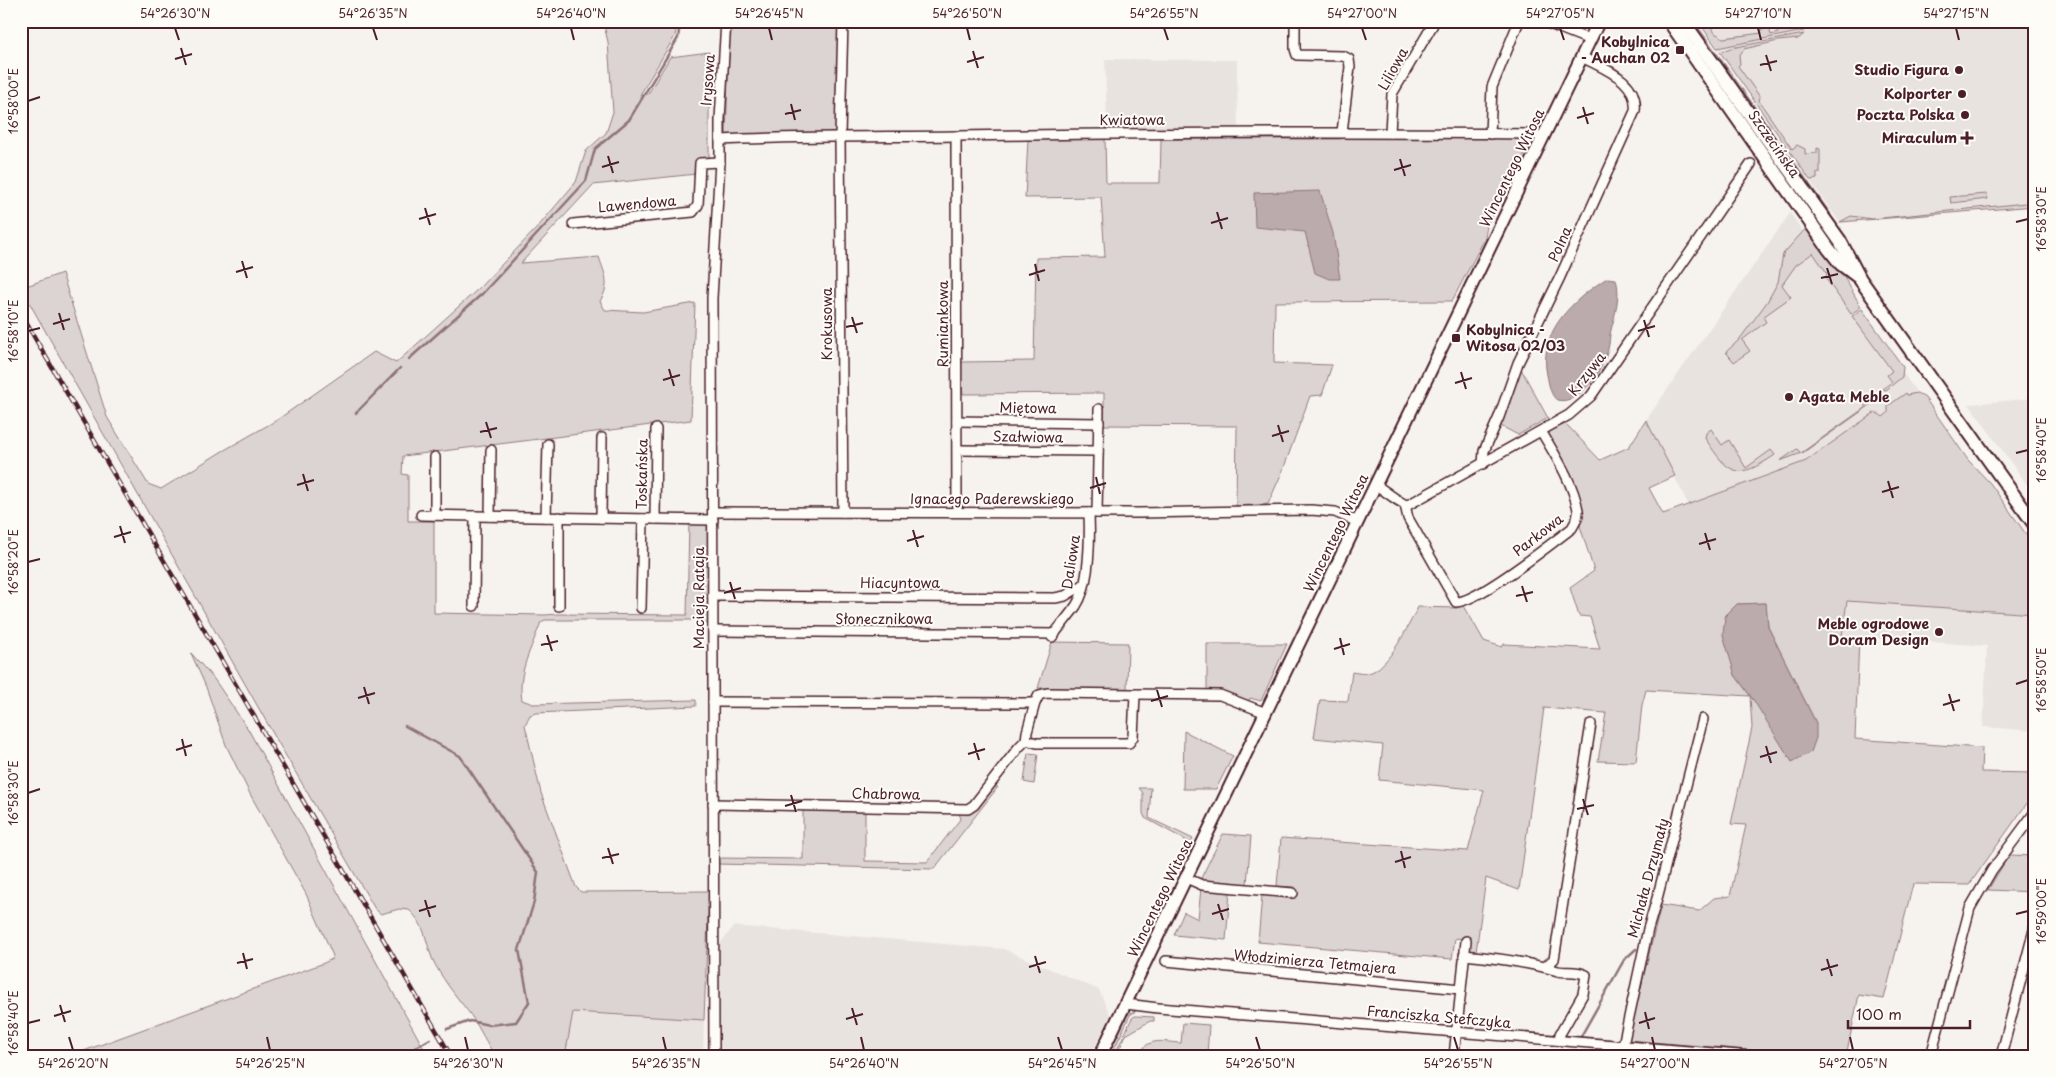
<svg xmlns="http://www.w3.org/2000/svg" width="2056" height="1077" viewBox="0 0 2056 1077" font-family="'Playpen Sans',sans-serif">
<rect width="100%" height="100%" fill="#f6f3ef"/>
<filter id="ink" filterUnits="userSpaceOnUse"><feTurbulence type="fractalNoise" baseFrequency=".02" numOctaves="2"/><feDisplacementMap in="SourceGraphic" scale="10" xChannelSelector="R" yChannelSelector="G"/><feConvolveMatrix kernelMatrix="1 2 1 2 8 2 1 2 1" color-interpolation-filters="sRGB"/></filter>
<g filter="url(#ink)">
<!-- built -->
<g fill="#e9e3e0">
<path d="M1698 21H2035V206L1840 223Z"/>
<path d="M1105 59 1237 60 1238 130 1107 129Z"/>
<path d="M1790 213 1922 400H1907L1877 421 1800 466 1688 504 1646 420Z"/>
<path d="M2035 398V496L1969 404Z"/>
<path d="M1847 601 2035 614V731L1983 727 1987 646 1842 636Z"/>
<path d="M734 926 1004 949 1099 990 1111 1016 1090 1056H718L717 947Z"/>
<path d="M573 1012 704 1020 703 1056H565Z"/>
</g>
<!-- green -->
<g fill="#dcd4d2" stroke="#937a7e" fill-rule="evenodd">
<path d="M603 21H675L676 30 675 36 640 95 648 94 670 57 709 52V159L696 160V174L593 185 521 263 599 257C605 275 611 284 600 301L605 310 643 312 695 303 691 420 403 456 402 474 408 475V521H434V613L545 615 558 614 687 615 689 523 707 524 709 526 710 627 703 620H545L541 622C532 647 517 673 522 700L533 704 696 700V706L536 713 530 715 525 725 541 793 576 887 581 892 709 891 704 1020 573 1012 565 1056H497L493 1053C485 1040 476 1021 467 1010 455 995 440 976 432 958 425 939 425 924 409 910L399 909 381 914 375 909 275 737 21 288 62 273 107 417 148 484 161 489 221 452 277 420 374 352 396 363 478 289 536 229 576 182 586 151 606 133 613 112 608 42Z"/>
<path d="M730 21H838L837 133 726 135Z"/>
<path d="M1691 21H1694L1770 128 1768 132Z"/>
<path d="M1698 21H1707L1715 33 1723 38 1762 33 1761 30 1769 28 1771 35 1778 33 1777 29 1779 28 1780 30 1786 29V24C1794 22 1798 24 1804 31L1717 48Z"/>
<path d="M1841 21H1874V22L1820 27 1818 22 1829 23Z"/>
<path d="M1804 34 1798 39 1778 41 1744 49 1739 56 1740 64 1738 66 1760 97 1759 101 1792 149 1797 145 1805 149V154L1817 153V148L1820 149V173H1817V179L1810 180 1720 52 1731 48Z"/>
<path d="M1348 136 1524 137 1531 139 1513 179 1501 195 1487 225 1485 238 1452 301 1275 302 1274 363 1332 365 1322 395 1310 396 1283 470 1268 504 1236 506 1237 426 1104 425V393L963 394 960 362 1034 361 1036 258 1105 257 1101 197 1025 198 1028 139 1105 138 1106 183H1160L1161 139H1340Z"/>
<path d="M1786 156H1790L1831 214 1825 213Z"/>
<path d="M1987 194 1988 199 1951 203 1950 197Z"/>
<path d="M2035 202V206L1840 222 1851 216 1872 219Z"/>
<path d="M1808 226 1845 278 1861 307 1851 314 1826 279 1827 273 1813 253 1796 265 1782 285 1791 297 1763 317 1766 322 1742 340 1750 351 1734 362 1726 352 1739 340 1767 302 1778 282 1783 254Z"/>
<path d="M1862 309 1903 367 1902 377 1886 390 1882 389 1892 382 1887 375 1892 371 1852 316Z"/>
<path d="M1521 369 1548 418 1518 435 1499 425Z"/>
<path d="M1906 393 1907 395 1917 393 1925 398 1968 460 1990 483 2035 547V614L1847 601 1842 636 1859 638 1855 739 1982 748 1981 772 2034 773 2035 792 1969 885 1913 884 1884 999 1859 995 1846 1056H1821L1628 1040 1661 905 1699 911 1714 898 1730 896 1746 825 1731 824 1752 728 1750 696 1646 690 1642 705 1636 762 1598 761 1606 713 1544 708 1519 890 1486 878 1476 952 1470 951 1469 940 1455 938 1452 959 1258 942 1262 895 1294 897 1295 887 1277 886 1281 838 1468 851 1484 790 1379 780 1383 745 1314 738 1320 700 1348 701 1352 672C1357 673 1363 674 1368 673 1388 670 1409 624 1418 607L1457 608 1463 604 1484 641 1502 647 1504 644 1600 649 1590 617 1579 616 1570 588 1594 571 1580 526 1581 511 1546 432 1566 424 1600 460 1629 447 1646 420 1675 476 1649 488 1663 514 1806 461 1874 413 1879 414 1883 417 1888 413V406ZM1766 603 1768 627 1816 723 1754 701 1735 675 1737 604Z"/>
<path d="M1867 399 1871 402 1869 406 1804 452 1780 461 1797 449 1801 453 1866 407 1862 402Z"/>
<path d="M1711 429 1722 445 1729 440 1746 468 1771 450 1775 455C1737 481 1729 475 1705 438L1706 433Z"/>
<path d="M1052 642 1128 643 1127 689 1038 688Z"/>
<path d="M1207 644H1287L1261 701 1250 698 1248 702 1207 692Z"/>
<path d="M191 653 214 679 248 729 428 1056H70L324 963 332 959 333 956 306 894 250 794 226 745 206 687Z"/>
<path d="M1184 731 1233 756 1216 789H1183Z"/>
<path d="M1028 753 1038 754 1034 784 1024 782Z"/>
<path d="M993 787H998L934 869 716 864 718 858 803 859V810L865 811V861L927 862 961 818 958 812 973 811Z"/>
<path d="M1139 788H1151L1149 818 1193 839 1191 843 1145 818 1143 813V793Z"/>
<path d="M1223 834 1251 836 1247 884 1200 880Z"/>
<path d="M2009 855 2035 856V892L1988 890Z"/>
<path d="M1201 888 1205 890 1230 892 1226 940 1174 935 1184 912 1198 919Z"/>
<path d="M1136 1011 1130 1015 1111 1056H1105C1112 1042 1119 1014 1136 1011Z"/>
<path d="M1135 1016 1154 1017V1021H1150L1126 1035 1116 1056H1114L1132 1018Z"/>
<path d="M1183 1023 1209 1025 1207 1056H1138C1148 1036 1162 1042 1181 1043Z"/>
</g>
<!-- water -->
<g fill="#bbabac" stroke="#8e7378">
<path d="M1320 191 1333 233 1340 279H1329L1315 273 1305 232 1255 227 1254 193Z"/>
<path d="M1607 278 1616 279C1621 296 1615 314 1611 330 1609 336 1610 343 1608 349 1604 368 1580 406 1557 400 1550 395 1549 384 1547 375 1538 331 1573 300 1607 278Z"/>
<path d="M1766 603 1768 627 1816 723V738L1811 752 1792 762 1754 701 1735 675 1723 635 1725 616 1737 604Z"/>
</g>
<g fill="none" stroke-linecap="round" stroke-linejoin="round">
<!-- stream -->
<g stroke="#8e7378" stroke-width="2.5">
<path d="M409 359 482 294 586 181 595 149 629 120 678 38 679 31 678 21"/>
<path d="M356 413 400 368"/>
<path d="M405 726 460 756 538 872 534 902 519 950 529 1002 516 1022 489 1025 470 1021 447 1029"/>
<path d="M1580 1038 1624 960 1636 949"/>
<path d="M401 1056 430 1039"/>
<path d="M1569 1056 1570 1054"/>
</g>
<!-- minor casing -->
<g stroke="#4a1f2b" stroke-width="12">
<g id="minor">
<path d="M1295 21V49L1297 55 1343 56 1349 59 1350 67 1342 132"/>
<path d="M1542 21 1590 40"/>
<path d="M1390 133 1392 94 1435 21"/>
<path d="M1490 134 1492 87 1519 21"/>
<path d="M956 136 957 512"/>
<path d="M720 140C799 136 878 137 957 136 1149 133 1341 132 1533 134L1543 137"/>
<path d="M573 224 693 212 698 205 700 163 720 162"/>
<path d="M957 421 1099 423"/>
<path d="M958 450 1098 451"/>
<path d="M1483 464 1484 451 1499 417 1518 363 1560 277 1635 111C1639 80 1604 69 1582 57"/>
<path d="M1376 485C1384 490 1402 505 1408 505L1569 415 1591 396 1751 164"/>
<path d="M1405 505 1408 518 1456 602C1478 602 1551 544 1572 528 1575 523 1579 517 1578 510 1573 482 1555 455 1541 431"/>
<path d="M713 512 1139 513 1311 510 1335 512 1358 522"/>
<path d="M843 512 840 136 843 21"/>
<path d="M1097 513 1099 409"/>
<path d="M421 515 713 520"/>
<path d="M435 515V457"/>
<path d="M490 516 491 450"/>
<path d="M546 517 548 444"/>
<path d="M601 518 602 438"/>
<path d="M655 519 656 429"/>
<path d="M713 596 1055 598 1065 596 1083 585"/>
<path d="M474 606 475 516"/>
<path d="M559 606V517"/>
<path d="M641 608 643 519"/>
<path d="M713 631 1055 634"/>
<path d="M1052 637C1060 626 1069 616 1076 606 1090 585 1090 537 1089 513"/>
<path d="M713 702 1035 703 1027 732 1026 740"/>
<path d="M1035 703 1039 695 1047 693 1220 695 1266 713"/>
<path d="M713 804 968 809 974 805 1019 747 1026 740 1037 743H1129L1133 737 1135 695"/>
<path d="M1186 878 1202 885 1293 893"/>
<path d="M1464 955C1496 958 1528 962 1558 971 1567 973 1577 970 1586 975L1583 994 1560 1034 1559 1040"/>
<path d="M1166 961 1461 989"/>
<path d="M1546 966 1554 959 1555 953 1591 724"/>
<path d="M1126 1004 1158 1008 1751 1056"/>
<path d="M1623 1045 1648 929 1658 895 1703 719"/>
<path d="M714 1056 712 298 720 162V119L726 21"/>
<path d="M1454 1056 1466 941"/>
<path d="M1931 1056 1970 908 1992 870 2035 812"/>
<path d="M2001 1056 2035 926"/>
</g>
</g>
<!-- tertiary casing -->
<g stroke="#4a1f2b" stroke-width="15">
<path id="tertiary" d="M1100 1056 1599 21"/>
</g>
<!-- secondary casing -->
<g stroke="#4a1f2b" stroke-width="16">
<g id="secondary">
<path d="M1669 21 1829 249 1841 264 1857 276"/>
<path d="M1683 21 1840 241 1860 279 2035 525"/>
</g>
</g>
<!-- minor -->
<use href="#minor" stroke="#fdfcf7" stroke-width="9"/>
<!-- tertiary -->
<use href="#tertiary" stroke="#fdfcf7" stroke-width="11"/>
<!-- secondary -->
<use href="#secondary" stroke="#fdfcf7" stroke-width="12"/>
<!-- rail casing -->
<g stroke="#4a1f2b" stroke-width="4.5">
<path id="rail" d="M21 314 451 1056"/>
</g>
<!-- rail -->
<use href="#rail" stroke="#fdfcf7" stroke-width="2.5" stroke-dasharray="8" stroke-linecap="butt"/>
</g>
</g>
<!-- ticks -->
<path fill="none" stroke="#4a1f2b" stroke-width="2" d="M175 28 179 40M373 28 377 40M571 28 574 40M769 28 772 40M967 28 970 40M1164 28 1168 40M1362 28 1366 40M1560 28 1564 40M1758 28 1761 40M1956 28 1959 40M181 48 186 65M973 51 978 68M1766 55 1771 71M175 59 192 54M967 62 984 57M1760 65 1777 61M28 101 40 97M791 104 795 120M1583 107 1588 124M785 114 801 110M1577 118 1594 113M608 156 613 173M1400 159 1405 176M602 167 619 162M1394 170 1411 165M425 208 430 225M1217 212 1222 229M419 219 436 214M2016 222 2028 219M1211 223 1228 218M242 261 247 278M1035 264 1039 281M1827 268 1832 284M236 272 253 267M1029 275 1045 270M1821 278 1838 274M59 313 64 330M852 317 857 333M1644 320 1649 337M53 324 70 319M846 327 863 323M28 331 40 328M1638 331 1655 326M669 369 674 386M1461 372 1466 389M663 380 680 375M1455 383 1472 378M486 422 491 438M1278 425 1283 442M480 432 497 428M1272 436 1289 431M2016 453 2028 450M303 474 308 491M1096 477 1100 494M1888 481 1893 498M297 485 314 480M1090 488 1106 483M1882 492 1899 487M120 526 125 543M913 530 918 547M1705 533 1710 550M114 537 131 532M907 541 924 536M1699 544 1716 539M28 562 40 559M730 582 735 599M1522 586 1527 602M724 593 741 588M1516 596 1533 592M547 635 552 651M1340 638 1344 655M541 645 558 641M1334 649 1350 644M2016 684 2028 680M364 687 369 704M1157 690 1162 707M1949 694 1954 711M358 698 375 693M1151 701 1168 696M1943 705 1960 700M182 739 186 756M974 743 979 760M1766 746 1771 763M176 750 192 745M968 754 985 749M1760 757 1777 752M28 793 40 789M791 795 796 812M1583 799 1588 815M785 806 802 801M1577 809 1594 805M608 848 613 864M1401 851 1405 868M602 858 619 854M1395 862 1411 857M425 900 430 917M1218 904 1223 920M419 911 436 906M1212 914 1229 909M2016 914 2028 911M243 953 247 969M1035 956 1040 973M1827 959 1832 976M237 963 253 959M1029 967 1046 962M1821 970 1838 965M60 1005 65 1022M852 1008 857 1025M1645 1012 1649 1029M54 1016 71 1011M846 1019 863 1014M28 1023 40 1020M1639 1023 1655 1018M69 1037 73 1050M267 1037 270 1050M465 1037 468 1050M663 1037 666 1050M861 1037 864 1050M1058 1037 1062 1050M1256 1037 1260 1050M1454 1037 1458 1050M1652 1037 1655 1050M1850 1037 1853 1050"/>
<!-- markers -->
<g fill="#4a1f2b" stroke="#fdfcf7" stroke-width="2">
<rect x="1675" y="45" width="10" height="10" rx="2.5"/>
<circle cx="1959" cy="70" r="5"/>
<circle cx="1962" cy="94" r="5"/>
<circle cx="1965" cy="115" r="5"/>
<path d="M1964.5 130.5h5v5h5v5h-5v5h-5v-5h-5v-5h5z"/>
<rect x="1451" y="333" width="10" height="10" rx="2.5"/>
<circle cx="1789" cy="397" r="5"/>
<circle cx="1939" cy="632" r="5"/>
</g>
<g text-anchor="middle" stroke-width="4" stroke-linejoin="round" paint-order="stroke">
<!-- poi labels -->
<g font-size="14" font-weight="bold" fill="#4a1f2b" stroke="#fdfcf7" text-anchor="end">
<text x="1670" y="47">Kobylnica<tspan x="1670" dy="16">- Auchan 02</tspan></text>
<text x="1949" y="75">Studio Figura</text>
<text x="1952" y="99">Kolporter</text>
<text x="1955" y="120">Poczta Polska</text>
<text x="1957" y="143">Miraculum</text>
<text x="1466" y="335" text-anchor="start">Kobylnica -<tspan x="1466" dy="16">Witosa 02/03</tspan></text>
<text x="1799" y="402" text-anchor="start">Agata Meble</text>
<text x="1929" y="629">Meble ogrodowe<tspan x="1929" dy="16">Doram Design</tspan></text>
</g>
<!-- street labels -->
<g font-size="14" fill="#4a1f2b" stroke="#fdfcf7">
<text transform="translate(1393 69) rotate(-61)" y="5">Liliowa</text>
<text transform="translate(708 80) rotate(-86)" y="5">Irysowa</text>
<text x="1132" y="125">Kwiatowa</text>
<text transform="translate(1774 144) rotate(55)" y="5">Szczecińska</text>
<text transform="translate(1512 168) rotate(-64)" y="5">Wincentego Witosa</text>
<text transform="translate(637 204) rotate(-5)" y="5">Lawendowa</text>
<text transform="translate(1560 244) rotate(-66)" y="5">Polna</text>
<text transform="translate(827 324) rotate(-90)" y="5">Krokusowa</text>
<text transform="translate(943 324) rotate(-90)" y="5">Rumiankowa</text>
<text transform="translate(1587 374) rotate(-52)" y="5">Krzywa</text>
<text transform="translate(1028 408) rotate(1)" y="5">Miętowa</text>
<text transform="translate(1028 437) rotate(1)" y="5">Szałwiowa</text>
<text transform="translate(642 474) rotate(-89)" y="5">Toskańska</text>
<text x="992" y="504">Ignacego Paderewskiego</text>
<text transform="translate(1336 533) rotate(-64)" y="5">Wincentego Witosa</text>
<text transform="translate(1538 535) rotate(-38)" y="5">Parkowa</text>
<text transform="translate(1071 562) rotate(-81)" y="5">Daliowa</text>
<text x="900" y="588">Hiacyntowa</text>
<text transform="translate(699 598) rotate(-90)" y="5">Macieja Rataja</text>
<text x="884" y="624">Słonecznikowa</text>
<text transform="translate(886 794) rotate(1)" y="5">Chabrowa</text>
<text transform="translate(1648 878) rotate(-75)" y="5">Michała Drzymały</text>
<text transform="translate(1160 898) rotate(-64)" y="5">Wincentego Witosa</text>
<text transform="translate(1315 962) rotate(5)" y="5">Włodzimierza Tetmajera</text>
<text transform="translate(1439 1017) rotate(5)" y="5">Franciszka Stefczyka</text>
</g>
</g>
<!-- margin -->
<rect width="2056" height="1077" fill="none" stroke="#fdfcf7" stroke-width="55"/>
<!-- scale -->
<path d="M1848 1020v8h122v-8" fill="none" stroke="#4a1f2b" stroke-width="2.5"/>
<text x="1856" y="1020" font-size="15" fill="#4a1f2b" stroke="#fdfcf7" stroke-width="4" paint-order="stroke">100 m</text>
<rect x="28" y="28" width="2000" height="1022" fill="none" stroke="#4a1f2b" stroke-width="2"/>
<g font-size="12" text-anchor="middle" fill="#4a1f2b">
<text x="175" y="18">54°26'30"N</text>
<text x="373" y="18">54°26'35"N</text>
<text x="571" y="18">54°26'40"N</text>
<text x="769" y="18">54°26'45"N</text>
<text x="967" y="18">54°26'50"N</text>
<text x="1164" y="18">54°26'55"N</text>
<text x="1362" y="18">54°27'00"N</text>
<text x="1560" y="18">54°27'05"N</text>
<text x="1758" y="18">54°27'10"N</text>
<text x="1956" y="18">54°27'15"N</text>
<text transform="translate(14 101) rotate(-90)" y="4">16°58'00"E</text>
<text transform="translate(2042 219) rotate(-90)" y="4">16°58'30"E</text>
<text transform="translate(14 331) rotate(-90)" y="4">16°58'10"E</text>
<text transform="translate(2042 450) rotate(-90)" y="4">16°58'40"E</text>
<text transform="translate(14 562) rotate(-90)" y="4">16°58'20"E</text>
<text transform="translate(2042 680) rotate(-90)" y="4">16°58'50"E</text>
<text transform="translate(14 793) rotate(-90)" y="4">16°58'30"E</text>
<text transform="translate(2042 911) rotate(-90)" y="4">16°59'00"E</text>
<text transform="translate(14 1023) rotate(-90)" y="4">16°58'40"E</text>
<text x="73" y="1068">54°26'20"N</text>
<text x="270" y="1068">54°26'25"N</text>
<text x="468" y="1068">54°26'30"N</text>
<text x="666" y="1068">54°26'35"N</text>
<text x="864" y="1068">54°26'40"N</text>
<text x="1062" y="1068">54°26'45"N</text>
<text x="1260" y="1068">54°26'50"N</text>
<text x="1458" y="1068">54°26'55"N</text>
<text x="1655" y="1068">54°27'00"N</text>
<text x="1853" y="1068">54°27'05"N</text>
</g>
</svg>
